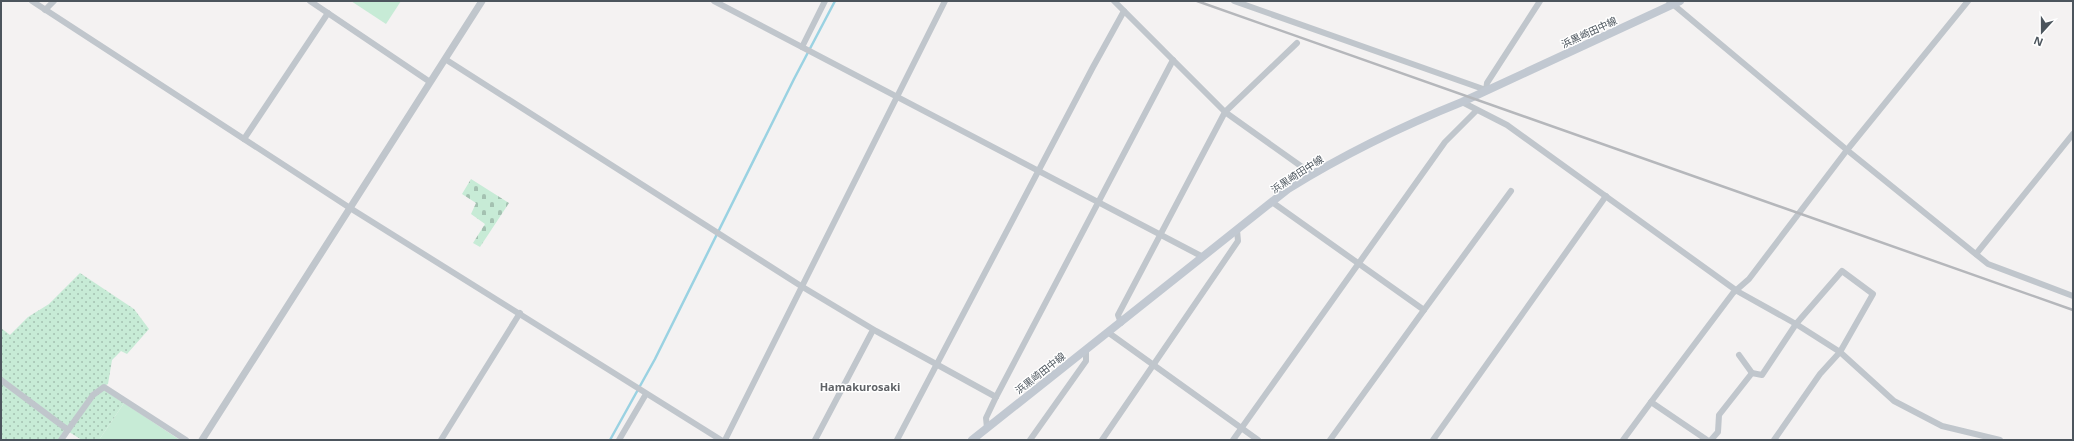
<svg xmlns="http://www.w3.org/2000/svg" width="2074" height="441" viewBox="0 0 2074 441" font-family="'Open Sans','Noto Sans JP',sans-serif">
<defs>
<pattern id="cemetery-stones" width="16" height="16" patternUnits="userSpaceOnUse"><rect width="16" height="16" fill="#c7ebd6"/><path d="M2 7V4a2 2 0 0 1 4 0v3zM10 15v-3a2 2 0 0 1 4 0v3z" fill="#a4c1b1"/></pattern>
<pattern id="garden-dots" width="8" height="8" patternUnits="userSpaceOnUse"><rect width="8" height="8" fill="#c7ebd6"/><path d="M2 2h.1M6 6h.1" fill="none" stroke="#a4c1b1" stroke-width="1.8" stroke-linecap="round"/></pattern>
</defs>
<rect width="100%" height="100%" fill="#f4f2f2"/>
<!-- grass -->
<g fill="#c7ebd6">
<path d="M351 1H401L386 24Z"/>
<path d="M124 403 180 440H99Z"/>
</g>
<!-- cemetery -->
<path fill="url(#cemetery-stones)" d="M471 179 509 203 480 247 473 243 485 224 471 214 476 203 462 194Z"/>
<!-- garden -->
<g fill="url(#garden-dots)">
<path d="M80 273 134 309 149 329 127 354 121 351 112 360 108 384 92 392 58 440H1V328L10 335 28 317 49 304Z"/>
<path d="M104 390 124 403 99 440H82L69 432 94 397Z"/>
</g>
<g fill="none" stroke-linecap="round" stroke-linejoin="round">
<!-- stream -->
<path stroke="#9ad2e2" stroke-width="2.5" d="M610 440 655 359 794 79 835 1"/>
<!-- minor -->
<g stroke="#c0c6cc" stroke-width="6">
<path d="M32 1 350 208 721 440"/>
<path d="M310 1 430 82"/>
<path d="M714 1 1203 257"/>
<path d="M1114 1 1225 112 1312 174"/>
<path d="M1234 1 1486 90 1487 83 1540 1"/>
<path d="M1669 1 1847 150 1988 264 2073 296"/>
<path d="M45 10 54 1"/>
<path d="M802 47 825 1"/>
<path d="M445 59 801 286 876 331 996 397 986 418 987 428"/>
<path d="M1462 102 1507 125 1737 291 1796 324 1840 352 1894 401 1942 426 2000 440"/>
<path d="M244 139 328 13"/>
<path d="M1272 202 1424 310 1511 191"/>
<path d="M1976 254 2073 134"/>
<path d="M1121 323 1118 315 1225 112 1297 43"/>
<path d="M1109 333 1258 440"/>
<path d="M1739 355 1752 373"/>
<path d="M1 380 68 430 93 395 104 387 186 440"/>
<path d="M996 397 1173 60"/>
<path d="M1651 402 1733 293 1749 279 1847 150 1968 1"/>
<path d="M61 440 68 430"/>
<path d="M441 440 520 313"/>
<path d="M619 440 646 394"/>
<path d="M725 440 945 1"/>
<path d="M815 440 873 330"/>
<path d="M897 440 1093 67 1124 11"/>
<path d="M1030 440 1086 361V350"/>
<path d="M1102 440 1238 241 1237 230"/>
<path d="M1233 440 1445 142 1476 111"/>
<path d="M1330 440 1424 310"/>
<path d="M1433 440 1606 196"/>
<path d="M1623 440 1651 402 1707 440"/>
<path d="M1711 440 1718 432 1719 415 1752 373 1762 375 1796 324 1842 271 1873 294 1840 352 1820 374 1774 440"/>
</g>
<!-- tertiary -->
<path stroke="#c0c6cc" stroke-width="7" d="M202 440 482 1"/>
<!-- secondary -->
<path stroke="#c1c8d1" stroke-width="8" d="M972 440 1288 189C1343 155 1402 126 1462 102L1680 1"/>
<!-- rail -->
<path stroke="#b5b7bb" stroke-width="2.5" d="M1197 1 2073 310"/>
</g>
<g text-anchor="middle" stroke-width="3" stroke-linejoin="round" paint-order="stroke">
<!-- street labels -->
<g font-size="10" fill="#4c555d" stroke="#fff">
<text transform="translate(1589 32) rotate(-25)" y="4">浜黒崎田中線</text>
<text transform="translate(1297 174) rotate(-33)" y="4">浜黒崎田中線</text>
<text transform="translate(1040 373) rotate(-38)" y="4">浜黒崎田中線</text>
</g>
<!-- neighbourhood labels -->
<g font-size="11" font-weight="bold" fill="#5f6266" stroke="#fff">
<text x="860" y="391">Hamakurosaki</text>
</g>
</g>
<!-- border -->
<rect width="2074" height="441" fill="none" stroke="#4c555d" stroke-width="4"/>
<!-- north arrow -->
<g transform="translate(2042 32) rotate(201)" stroke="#ffffff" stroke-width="3" paint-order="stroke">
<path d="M0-3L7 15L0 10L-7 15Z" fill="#4c555d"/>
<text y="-6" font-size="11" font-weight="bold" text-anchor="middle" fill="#4c555d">N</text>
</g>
</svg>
